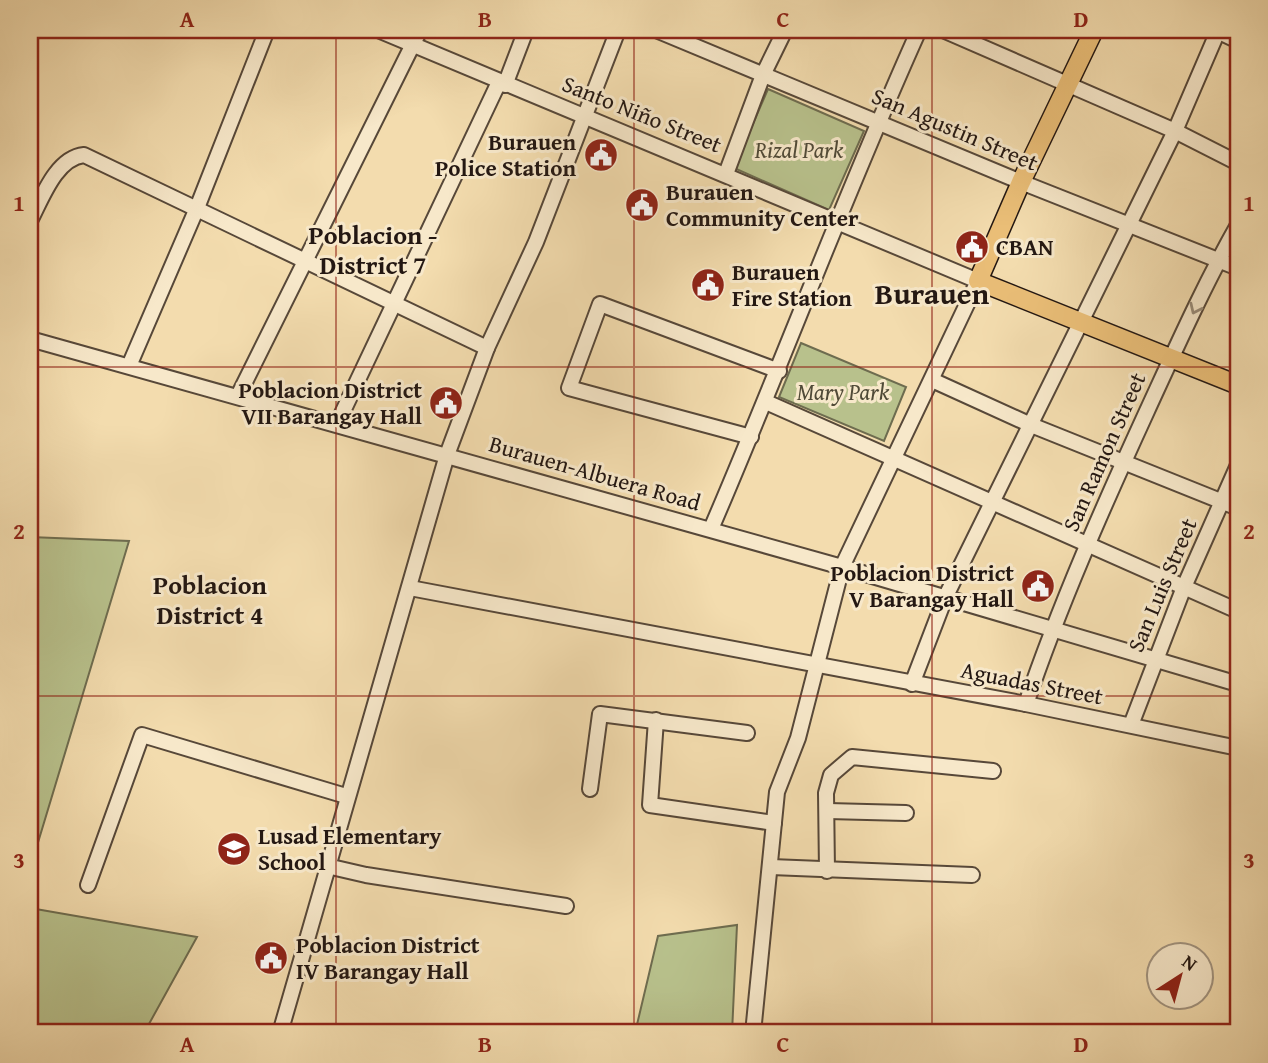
<svg xmlns="http://www.w3.org/2000/svg" width="1268" height="1063" viewBox="0 0 1268 1063" font-family="'Gentium Book Plus',serif">
<rect width="100%" height="100%" fill="#f3dcae"/>
<filter id="stains"><feTurbulence type="fractalNoise" baseFrequency=".00286" numOctaves="4"/><feColorMatrix values="0 0 0 0 .2 0 0 0 0 .09 0 0 0 0 .02 0 0 0 .5 -.17"/></filter>
<radialGradient id="worn" r=".72"><stop offset=".6" stop-color="#630" stop-opacity="0"/><stop offset="1" stop-color="#630" stop-opacity=".3"/></radialGradient>
<!-- green -->
<g fill="#b8c18c" stroke="#6e6c4f" stroke-width="2">
<path d="M768 89 864 131 829 210 734 168Z"/>
<path d="M801 343 906 387 884 441 779 397Z"/>
<path d="M30 537 129 541 30 869Z"/>
<path d="M30 908 197 937 144 1033H30Z"/>
<path d="M737 925 732 1033H635L658 936Z"/>
</g>
<g fill="none" stroke-linecap="round" stroke-linejoin="round">
<!-- minor casing -->
<g stroke="#574839" stroke-width="18">
<g id="minor">
<path d="M656 30 1021 182 1238 268"/>
<path d="M943 30 1175 131 1238 163"/>
<path d="M1215 30 1238 41"/>
<path d="M505 85 526 30"/>
<path d="M726 174 763 75 785 30"/>
<path d="M30 221C42 198 56 158 84 155L487 348"/>
<path d="M30 339 842 567 978 281 378 30"/>
<path d="M129 366 197 208 267 30"/>
<path d="M932 380 1031 425 1238 508"/>
<path d="M238 396 420 30"/>
<path d="M766 402 1238 611"/>
<path d="M337 424 499 82"/>
<path d="M751 437 569 388 600 304 779 371"/>
<path d="M711 529C782 364 845 194 919 30"/>
<path d="M410 588 1026 704 1238 748"/>
<path d="M912 684 945 598 1175 131 1218 31"/>
<path d="M1026 704C1060 604 1103 507 1147 411 1176 348 1204 285 1238 225"/>
<path d="M656 720 650 805 774 823"/>
<path d="M1131 725 1184 587 1238 465"/>
<path d="M590 789 600 714 747 733"/>
<path d="M828 811 906 813"/>
<path d="M327 866 366 875 566 906"/>
<path d="M771 867 972 875"/>
<path d="M827 871 826 793 831 775 852 757 993 771"/>
<path d="M88 885 142 735 346 796"/>
<path d="M280 1033 447 455 487 348 536 242 618 30"/>
<path d="M753 1033 777 792 798 738 842 567 1238 684"/>
</g>
</g>
<!-- major casing -->
<g stroke="#231712" stroke-width="21">
<path id="major" d="M1094 30 1021 182 978 281 1238 385"/>
</g>
<!-- minor -->
<use href="#minor" stroke="#f7e8ca" stroke-width="14"/>
<!-- major -->
<use href="#major" stroke="#eabe77" stroke-width="18"/>
</g>
<!-- one-way arrows -->
<defs><path id="oneway-chevron" d="M-2-3.5L2.5 0L-2 3.5" fill="none" stroke-width="1.6" stroke-linecap="round" stroke-linejoin="round" transform="scale(1.75)"/></defs>
<use stroke="#988a77" href="#oneway-chevron" transform="translate(1195 309) rotate(115)"/>
<!-- grid -->
<path fill="none" stroke="#8f2418" stroke-width="2" stroke-opacity="0.55" d="M336 30V1033M634 30V1033M932 30V1033M30 367H1238M30 696H1238"/>
<!-- icons -->
<defs>
<g id="civic-disc" transform="scale(1.75)"><circle r="9.5" fill="#8f2418" stroke="#f7e8ca"/><path d="M-.6-6.5H3V-4.5H.6V-3L4-1V1h2V6H-6V1h2V-1L-.6-3ZM-1.2 2.5V6h2.4V2.5Z" fill="#fff"/></g>
<g id="school-disc" transform="scale(1.75)"><circle r="9.5" fill="#8f2418" stroke="#f7e8ca"/><path d="M0-5L7-2L0 1L-7-2ZM-4 1L0 2.5L4 1V4Q0 6-4 4Z" fill="#fff"/></g>
</defs>
<g fill-rule="evenodd">
<use href="#civic-disc" x="601" y="155"/>
<use href="#civic-disc" x="642" y="205"/>
<use href="#civic-disc" x="972" y="247"/>
<use href="#civic-disc" x="708" y="285"/>
<use href="#civic-disc" x="446" y="403"/>
<use href="#civic-disc" x="1038" y="586"/>
<use href="#school-disc" x="234" y="849"/>
<use href="#civic-disc" x="271" y="958"/>
</g>
<g text-anchor="middle" stroke-width="6" stroke-linejoin="round" paint-order="stroke">
<!-- street labels -->
<g font-size="23" fill="#231712" stroke="#f7e8ca">
<text transform="translate(642 114) rotate(22)" y="8">Santo Niño Street</text>
<text transform="translate(955 129) rotate(23)" y="8">San Agustin Street</text>
<text transform="translate(1104 452) rotate(-66)" y="8">San Ramon Street</text>
<text transform="translate(595 473) rotate(16)" y="8">Burauen-Albuera Road</text>
<text transform="translate(1162 585) rotate(-67)" y="8">San Luis Street</text>
<text transform="translate(1032 683) rotate(11)" y="8">Aguadas Street</text>
</g>
<!-- poi labels -->
<g font-size="23" font-weight="bold" fill="#231712" stroke="#f7e8ca" text-anchor="start">
<text x="576" y="150" text-anchor="end">Burauen<tspan x="576" dy="26">Police Station</tspan></text>
<text x="666" y="200">Burauen<tspan x="666" dy="26">Community Center</tspan></text>
<text x="996" y="255">CBAN</text>
<text x="732" y="280">Burauen<tspan x="732" dy="26">Fire Station</tspan></text>
<text x="422" y="398" text-anchor="end">Poblacion District<tspan x="422" dy="26">VII Barangay Hall</tspan></text>
<text x="1014" y="581" text-anchor="end">Poblacion District<tspan x="1014" dy="26">V Barangay Hall</tspan></text>
<text x="258" y="844">Lusad Elementary<tspan x="258" dy="26">School</tspan></text>
<text x="296" y="953">Poblacion District<tspan x="296" dy="26">IV Barangay Hall</tspan></text>
</g>
<!-- park labels -->
<g font-size="23" font-style="italic" fill="#504a37" stroke="#f7e8ca">
<text x="799" y="158">Rizal Park</text>
<text x="843" y="400">Mary Park</text>
</g>
<!-- quarter labels -->
<g font-size="26" font-weight="bold" fill="#231712" stroke="#f7e8ca">
<text x="373" y="244">Poblacion -<tspan x="373" dy="30">District 7</tspan></text>
<text x="210" y="594">Poblacion<tspan x="210" dy="30">District 4</tspan></text>
</g>
<!-- district labels -->
<g font-size="30" font-weight="bold" fill="#231712" stroke="#f7e8ca">
<text x="932" y="304">Burauen</text>
</g>
</g>
<!-- margin -->
<rect width="1268" height="1063" fill="none" stroke="#f3dcae" stroke-width="77"/>
<!-- north arrow -->
<g transform="translate(1180 976) rotate(36)"><circle r="33" fill="#f7e8ca" stroke="#a29480" stroke-width="2"/>
<path d="M0-5L12 26L0 18L-12 26Z" fill="#8f2418"/>
<text y="-10" font-size="19" font-weight="bold" text-anchor="middle" fill="#231712">N</text>
</g>
<rect x="38" y="38" width="1192" height="986" fill="none" stroke="#8f2418" stroke-width="2.5"/>
<g font-size="23" text-anchor="middle" font-weight="bold" fill="#8f2418">
<text x="187" y="27">A</text>
<text x="485" y="27">B</text>
<text x="783" y="27">C</text>
<text x="1081" y="27">D</text>
<text x="19" y="211">1</text>
<text x="1249" y="211">1</text>
<text x="19" y="539">2</text>
<text x="1249" y="539">2</text>
<text x="19" y="868">3</text>
<text x="1249" y="868">3</text>
<text x="187" y="1052">A</text>
<text x="485" y="1052">B</text>
<text x="783" y="1052">C</text>
<text x="1081" y="1052">D</text>
</g>
<rect width="100%" height="100%" filter="url(#stains)"/>
<rect width="100%" height="100%" fill="url(#worn)"/>
</svg>
